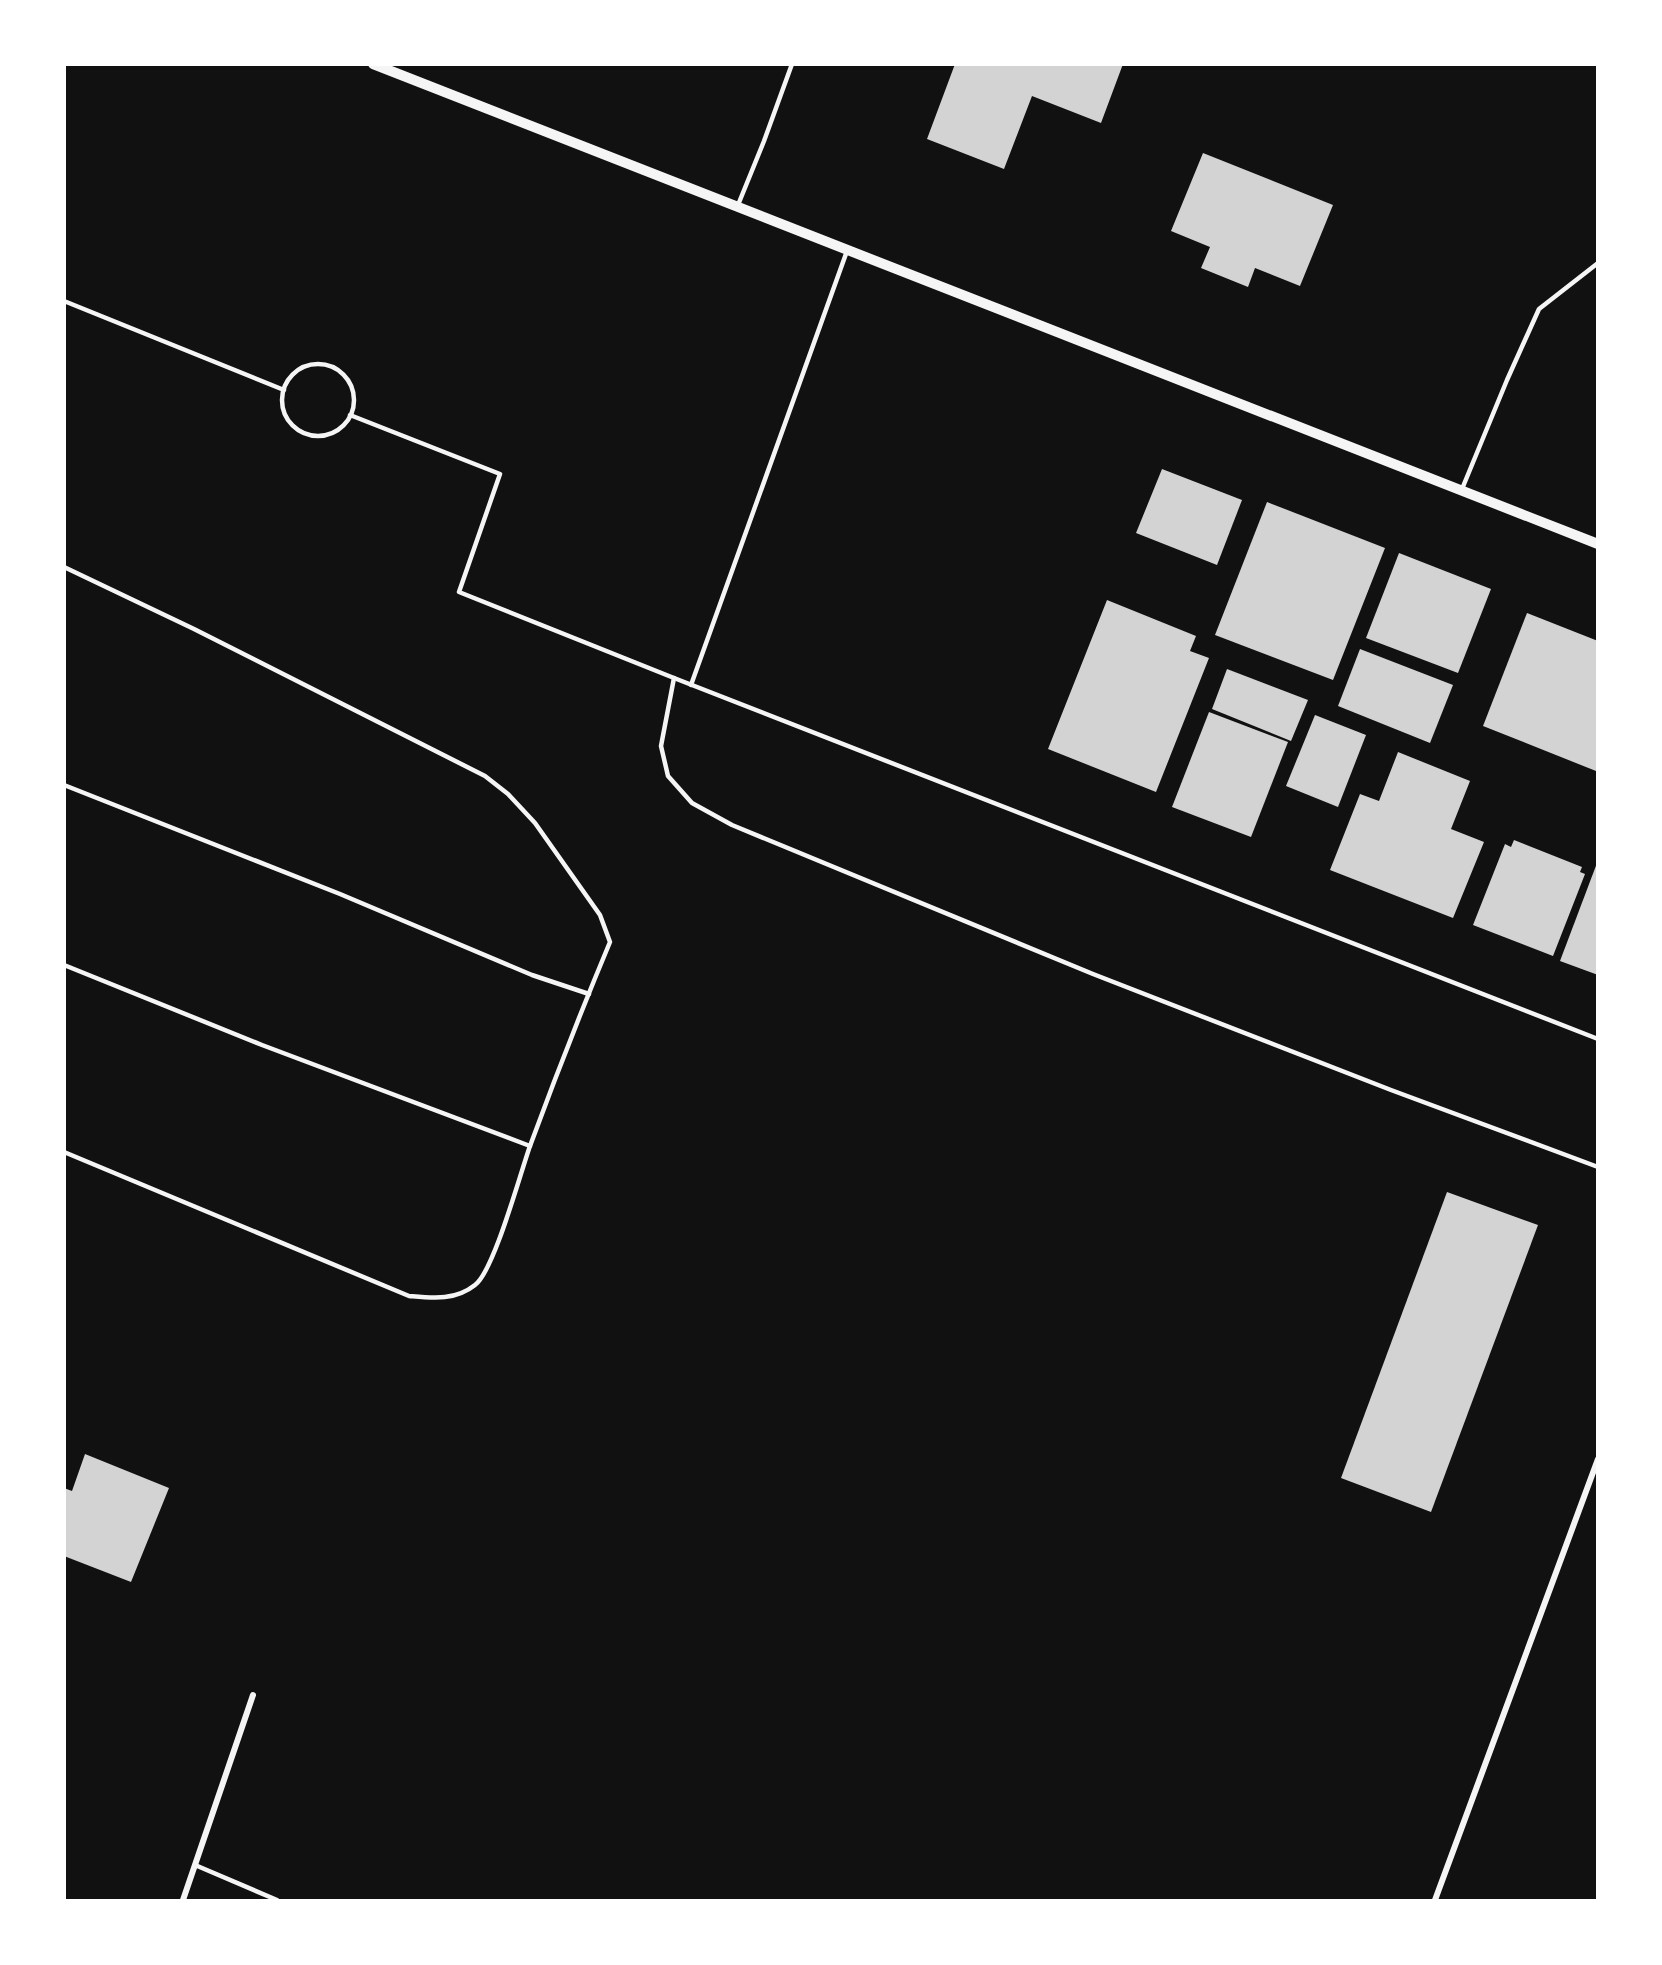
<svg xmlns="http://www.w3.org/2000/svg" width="1662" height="1965" viewBox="0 0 1662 1965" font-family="'Sofia Sans Condensed',sans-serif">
<rect width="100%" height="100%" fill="#111"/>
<!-- building -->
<g fill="#d3d3d3">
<path d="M955 64H1123L1101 123 1032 96 1004 169 927 139Z"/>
<path d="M1203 153 1333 205 1300 286 1255 268 1248 287 1201 268 1210 247 1171 231Z"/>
<path d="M1162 469 1242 500 1217 565 1136 533Z"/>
<path d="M1267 502 1385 548 1333 680 1215 635Z"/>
<path d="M1399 553 1491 589 1458 673 1366 638Z"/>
<path d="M1107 600 1196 636 1190 651 1209 658 1156 792 1048 749Z"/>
<path d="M1527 613 1598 641 1596 771 1483 726Z"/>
<path d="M1360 649 1453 685 1430 743 1338 706Z"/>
<path d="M1227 669 1308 700 1291 741 1212 709Z"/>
<path d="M1209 712 1288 742 1251 837 1172 807Z"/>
<path d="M1315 715 1366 735 1338 807 1286 786Z"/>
<path d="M1398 752 1470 781 1451 829 1484 842 1453 918 1330 870 1360 794 1379 801Z"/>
<path d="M1514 840 1582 867 1580 872 1585 874 1553 956 1473 925 1505 844 1511 847Z"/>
<path d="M1597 863H1598V975L1560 961Z"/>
<path d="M1447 1192 1538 1225 1431 1512 1341 1478Z"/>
<path d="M85 1454 169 1488 131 1582 64 1556V1488L72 1491Z"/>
</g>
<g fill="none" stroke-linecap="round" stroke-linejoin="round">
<!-- service -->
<g stroke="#f5f5f5" stroke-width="4.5">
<path d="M738 205 764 141 792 64"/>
<path d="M64 301 284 390"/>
<circle cx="318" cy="400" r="36"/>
<path d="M350 415 500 474 459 592 674 678 1598 1039"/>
<path d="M1462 489 1507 380 1539 309 1598 263"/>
<path d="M64 567 194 629 485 776 508 794 535 823 600 915 610 942C582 1009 555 1078 530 1146 520 1174 494 1271 475 1285 455 1301 432 1298 409 1296L64 1152"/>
<path d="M674 678 661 746 668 776 692 803 732 825 1093 974 1391 1090 1598 1167"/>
<path d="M691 685 847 251"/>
<path d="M64 785 340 894 532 975 589 994"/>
<path d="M64 965 262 1045 530 1146"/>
<path d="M195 1865 277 1900"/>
</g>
<!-- minor -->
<g stroke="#f5f5f5" stroke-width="6">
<path d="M183 1900 253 1695"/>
<path d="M1435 1900 1598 1459"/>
</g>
<!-- tertiary -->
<path stroke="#f5f5f5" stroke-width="10" d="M373 64 1598 544"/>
</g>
<!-- border -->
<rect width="1662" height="1965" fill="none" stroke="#ffffff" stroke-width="132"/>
</svg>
